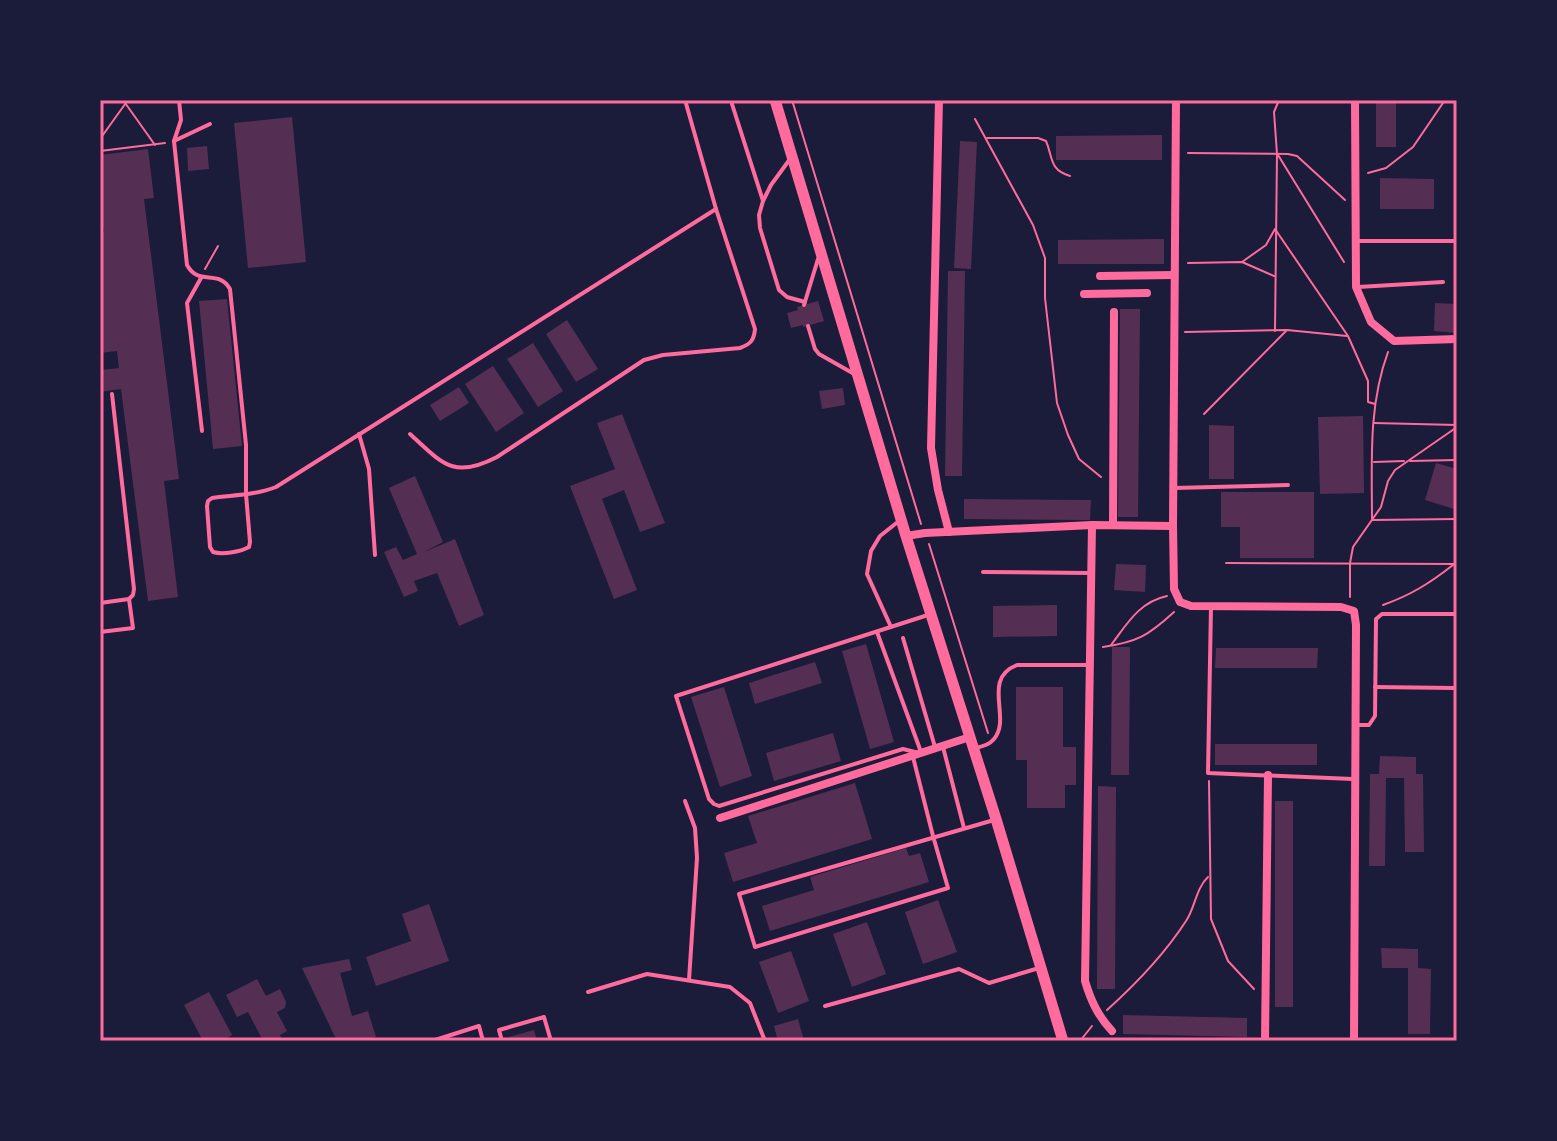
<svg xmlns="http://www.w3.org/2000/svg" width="1557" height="1141" viewBox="0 0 1557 1141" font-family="'Fira Sans',sans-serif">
<rect width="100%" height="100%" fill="#1b1b3a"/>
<!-- building -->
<g fill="#542f53">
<rect x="1376" y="100" width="20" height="47"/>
<path d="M292 117 306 262 248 268 234 123Z"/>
<path d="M1162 135V160H1056V136Z"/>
<path d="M960 141 977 142 971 269 954 268Z"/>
<path d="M207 146 209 169 188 171 187 148Z"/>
<path d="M148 149 154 198 144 199 179 479 164 481 178 597 148 601 121 389 100 392V370L119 368 117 351 100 353V232H104L100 203V155Z"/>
<path d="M1380 178 1434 179V209H1380Z"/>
<path d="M1164 239V264H1058V240Z"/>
<path d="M948 271H965L962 476H945Z"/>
<path d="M227 299 242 446 213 449 199 301Z"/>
<path d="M818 301 824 321 803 327V325L791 328 787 313 798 310 797 307Z"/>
<path d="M1435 303 1457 304V333L1434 331Z"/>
<path d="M1120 309H1140L1138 517H1118Z"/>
<path d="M567 320 598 369 576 382 546 334Z"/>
<path d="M533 343 563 391 538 407 507 359Z"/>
<path d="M493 366 524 413 496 432 465 384Z"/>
<path d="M459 387 469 403 440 421 430 405Z"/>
<path d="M843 388 845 405 822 409 819 391Z"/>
<path d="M622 414 665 523 640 532 624 490 602 499 637 590 614 599 570 486 615 469 597 423Z"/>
<path d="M1363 416 1364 493 1320 494 1318 417Z"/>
<path d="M1209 425 1234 426V479H1209Z"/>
<path d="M1436 463 1457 469V498L1454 509 1425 500Z"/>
<path d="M415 476 443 542 424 552 455 539 484 615 459 626 437 573 414 581 418 591 404 597 384 552 396 547 403 560 417 554 389 488Z"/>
<path d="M1221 492H1314V558H1240V527H1221Z"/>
<path d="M964 499 1091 500 1090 520 964 519Z"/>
<path d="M1116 564 1146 565 1145 592 1114 590Z"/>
<path d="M1057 605V636L993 637V606Z"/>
<path d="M866 644 894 742 870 749 842 651Z"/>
<path d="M1112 647H1130L1129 775H1111Z"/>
<path d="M1216 648H1318L1317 668H1215Z"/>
<path d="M815 662 822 683 755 704 749 683Z"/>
<path d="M724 687 752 776 720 787 691 697Z"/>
<path d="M1016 687H1063V747H1076V785H1065V808H1027V760H1016Z"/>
<path d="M833 733 841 761 774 781 766 753Z"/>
<rect x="1215" y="744" width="102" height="21"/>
<path d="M1380 756 1416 757V774H1423L1424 852H1405L1404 778H1386L1385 866H1369L1370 774H1379Z"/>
<path d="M855 783 872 839 733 882 724 853 757 843 748 816Z"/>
<path d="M1098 786 1116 787 1115 989H1097Z"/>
<rect x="1275" y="801" width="18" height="206"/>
<path d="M906 848 909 856 920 853 929 882 770 931 762 906 814 890 810 877Z"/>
<path d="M938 900 957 952 923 964 905 912Z"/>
<path d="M429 904 449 961 376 986 366 957 411 941 402 914Z"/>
<path d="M867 922 886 974 852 987 833 934Z"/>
<path d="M1381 948 1418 949V968L1431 969 1430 1034H1408V968H1382Z"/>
<path d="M791 951 809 1001 778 1013 759 962Z"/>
<path d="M349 959 352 970 340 973 352 1016 368 1011 376 1037 361 1041H337L302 968Z"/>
<path d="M257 979 266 996 280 989 286 1002 285 1008 277 1012 287 1031 280 1035 283 1041H263L248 1012 237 1017 226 995Z"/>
<path d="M209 992 232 1035 224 1040V1041H203L184 1005Z"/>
<path d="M1123 1015 1247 1018V1037L1123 1034Z"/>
<path d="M798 1019 804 1041H778L774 1026Z"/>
<path d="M534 1030 537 1041H510L509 1037Z"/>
</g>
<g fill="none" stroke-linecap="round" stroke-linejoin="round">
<!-- path -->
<g stroke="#ff6b9d" stroke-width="2">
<path d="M123 100 155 145"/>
<path d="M792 100 921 524"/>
<path d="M975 119 1033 225 1045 258V298L1057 403 1068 435 1079 459 1101 477"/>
<path d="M987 138H1038L1046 141C1053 157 1049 170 1070 176"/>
<path d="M100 139 128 100"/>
<path d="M100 151 165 143"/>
<path d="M1188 153 1288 154 1297 156 1345 200"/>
<path d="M1278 155 1344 262"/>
<path d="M1368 173 1386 168 1413 147 1445 100"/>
<path d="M1242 262 1266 245 1275 229 1348 336 1368 381V402L1375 404"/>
<path d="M1188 263 1242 262 1274 276"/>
<path d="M205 269 218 246"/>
<path d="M1275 331 1277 154 1274 112 1279 100"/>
<path d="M1185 332 1287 330 1347 336"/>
<path d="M1388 352C1368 406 1372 464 1372 520L1457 519"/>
<path d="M1204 414 1286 331"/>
<path d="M1374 423 1457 425"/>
<path d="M1410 461 1457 460"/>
<path d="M1374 462 1404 461"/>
<path d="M929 544 988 733"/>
<path d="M1226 563 1457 564"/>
<path d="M1350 597V563L1353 547 1381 507 1388 481 1395 470 1457 427"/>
<path d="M1383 605C1411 595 1430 583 1453 565"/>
<path d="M1111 645C1127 624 1139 602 1167 596"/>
<path d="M1103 647C1137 642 1148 636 1174 612"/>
<path d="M1209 781 1211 919 1228 961 1254 989"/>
<path d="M1107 1010C1137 983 1164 955 1186 921 1195 908 1196 888 1208 877"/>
<path d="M1080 1041 1092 1026"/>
</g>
<!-- service -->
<g stroke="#ff6b9d" stroke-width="4">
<path d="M179 100 181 120 174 141 187 265C199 287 218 268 230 289L246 445V494L250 542 249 547C240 552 222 555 213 552L210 547 207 506 208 501 212 498C233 495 256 495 276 487L716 209"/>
<path d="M732 104 763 201"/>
<path d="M174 141 210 124"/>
<path d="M790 159 771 185 763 201 759 215 760 228 779 290 787 297 805 302"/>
<path d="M1357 241H1457"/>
<path d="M201 278 187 303 202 431"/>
<path d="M1358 287 1443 282"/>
<path d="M804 305 818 259"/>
<path d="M808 326 815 349 819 354 856 375"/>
<path d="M359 434 369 469 375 555"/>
<path d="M410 434C442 463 453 480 497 457L644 360 663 355 740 348C751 344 754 340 755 329L716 209 685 100"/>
<path d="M1174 488 1288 485"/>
<path d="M983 572 1089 573"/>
<path d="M100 603 129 599 133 595 134 589 112 394"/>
<path d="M1211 606 1208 773 1353 779"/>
<path d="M891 627 867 574 871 551 880 536 899 521"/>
<path d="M100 632 133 628 129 599"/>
<path d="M877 632 921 752"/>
<path d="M903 638 935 747"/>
<path d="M1375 687 1454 688"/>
<path d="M1356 725H1369L1375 716 1376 619 1382 614H1457"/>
<path d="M943 747 964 828"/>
<path d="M976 748C983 746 989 745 994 739 1012 718 981 679 1017 665H1088"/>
<path d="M915 752 903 749 719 806 714 804 709 799 676 696 928 615"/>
<path d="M913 757 933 836 948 888 755 947 739 894 994 820"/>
<path d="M685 801 695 828 697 858 689 980"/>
<path d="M588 992 647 974 730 987 750 1003 765 1041"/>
<path d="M825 1006 959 969 989 983 1039 968"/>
<path d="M432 1041 479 1026 483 1041"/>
<path d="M502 1041 499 1030 544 1017 551 1041"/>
</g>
<!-- minor -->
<g stroke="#ff6b9d" stroke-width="8">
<path d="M939 100 931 448 938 490 949 532"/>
<path d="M1355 100 1356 287 1371 322 1394 341 1457 339"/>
<path d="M1100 276 1174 275"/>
<path d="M1084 294 1147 293"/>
<path d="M1092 525 1085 981C1091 1001 1098 1016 1112 1031"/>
<path d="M1113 525 1114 312"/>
<path d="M1173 526 1174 589 1180 602 1191 606 1341 607 1354 611 1356 625 1354 1041"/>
<path d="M906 536 925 533 1092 525 1173 526 1176 100"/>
<path d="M720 818 970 737"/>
<path d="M1265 1041 1268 775"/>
</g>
<!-- secondary -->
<path stroke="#ff6b9d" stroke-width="11" d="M775 100 906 536 996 819 1063 1041"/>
</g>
<!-- border -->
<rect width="1557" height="1141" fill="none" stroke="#1b1b3a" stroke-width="204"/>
<rect x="102" y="102" width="1353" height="937" fill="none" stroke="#ff6b9d" stroke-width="3"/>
</svg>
